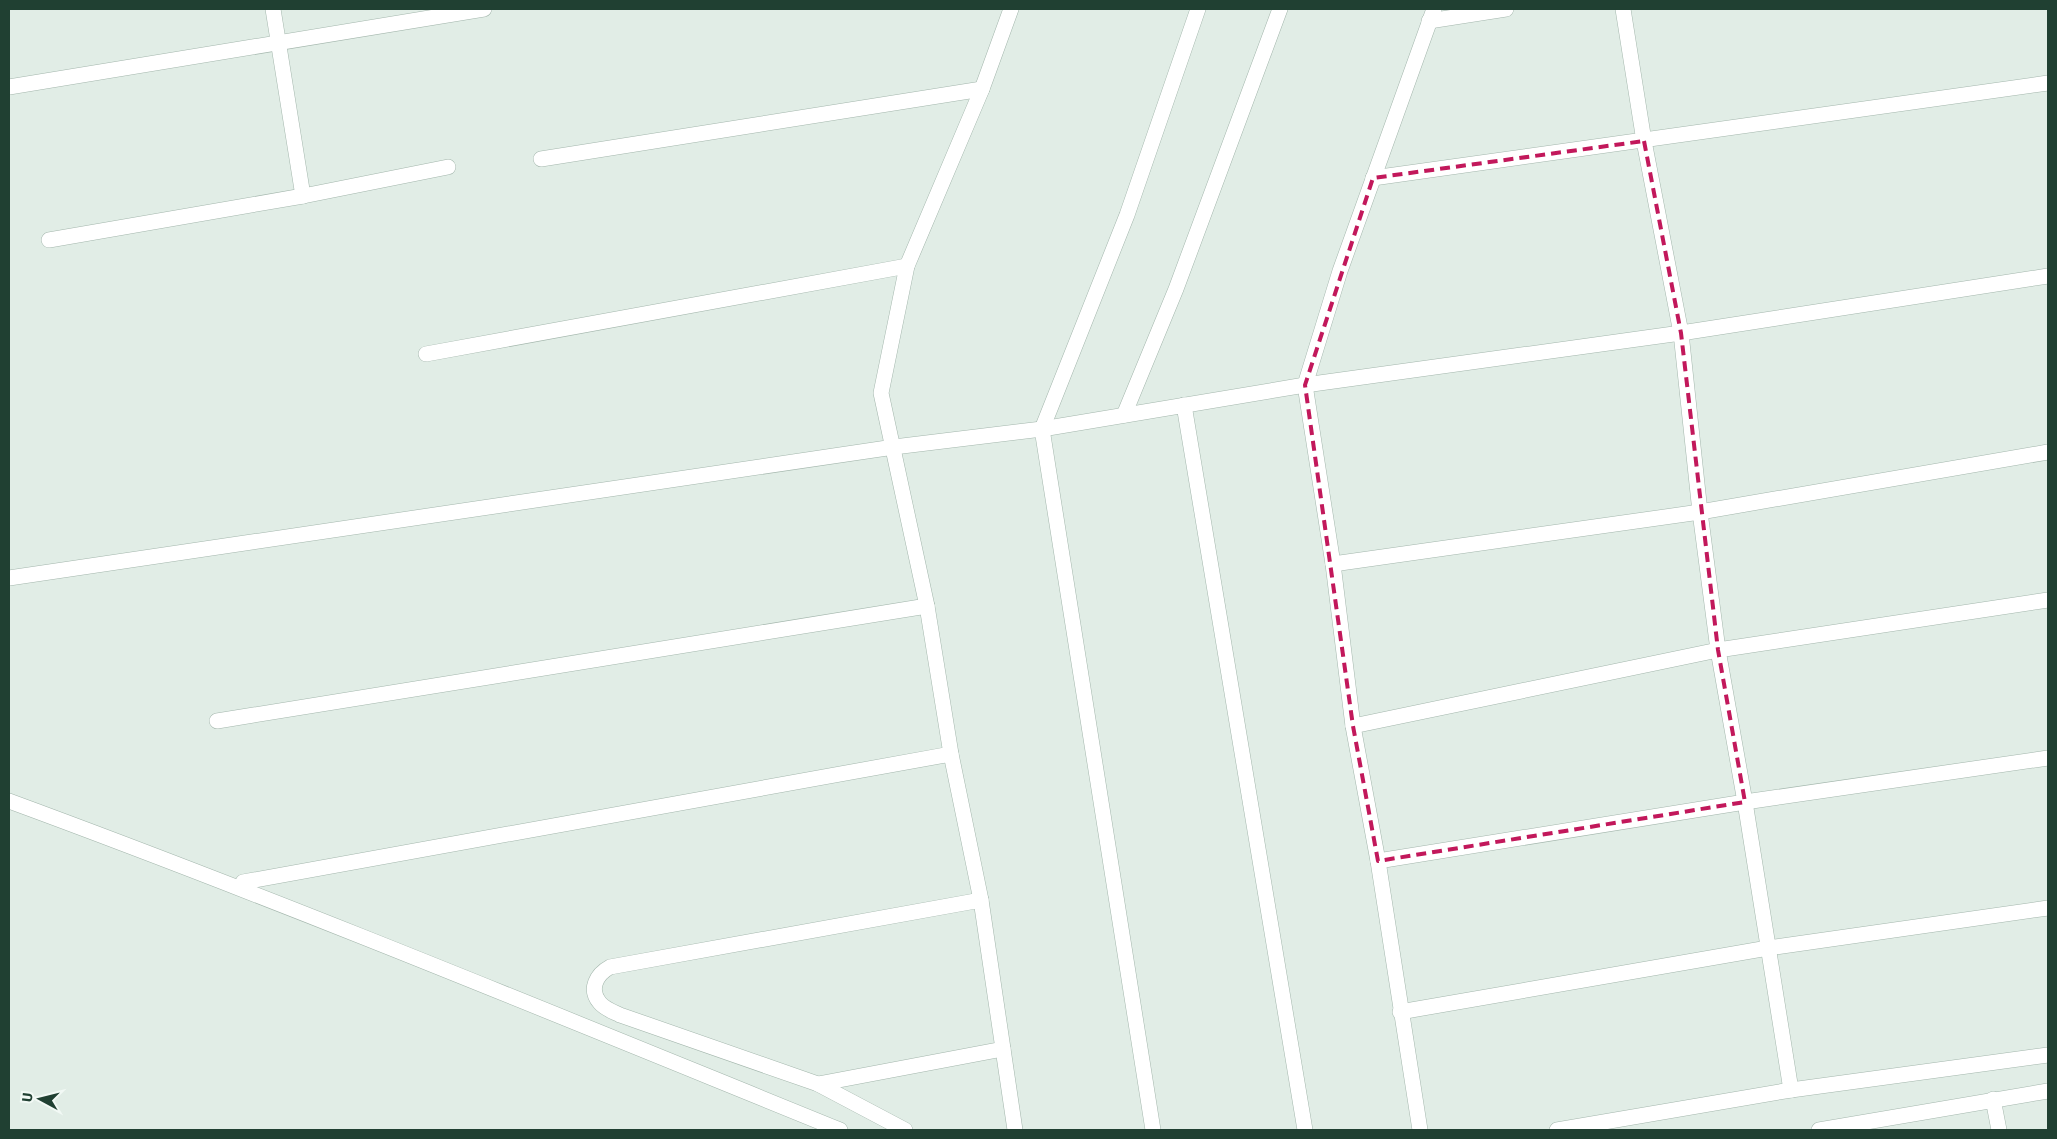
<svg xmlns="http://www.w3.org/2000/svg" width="2057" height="1139" viewBox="0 0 2057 1139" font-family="'Fira Sans',sans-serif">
<rect width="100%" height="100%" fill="#e1ede6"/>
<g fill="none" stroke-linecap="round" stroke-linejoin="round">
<!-- minor casing -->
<g stroke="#a3b6ac" stroke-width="16">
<g id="minor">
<path d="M273 9 303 196"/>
<path d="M1623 9 1644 141 1681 333 1700 512 1718 650 1745 802 1791 1090"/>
<path d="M1429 21 1506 9"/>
<path d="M9 87 484 9"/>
<path d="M541 159 982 89"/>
<path d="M1373 178 2048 83"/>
<path d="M49 240 303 196 448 167"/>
<path d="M426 354 907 266"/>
<path d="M1184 405 1305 1130"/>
<path d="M1124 415 1176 289 1280 9"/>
<path d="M1333 564 1700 512 2048 452"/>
<path d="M9 578 894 447 1042 429 1305 385 1681 333 2048 276"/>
<path d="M217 721 927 606"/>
<path d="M1353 726 1718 650 2048 600"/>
<path d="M9 801C289 904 564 1018 840 1130"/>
<path d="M1378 861 1745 802 2048 758"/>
<path d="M243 882 951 754"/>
<path d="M981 900 951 754 927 606 881 393 907 266 982 89 1011 9"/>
<path d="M1400 1012 1768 948 2048 908"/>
<path d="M818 1084 1003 1049"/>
<path d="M1993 1099 1999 1130"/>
<path d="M905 1130 818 1084 620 1015C614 1012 605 1009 600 1003 588 989 597 974 610 967L981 900 1015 1130"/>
<path d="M1153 1130 1042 429 1127 215 1198 9"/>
<path d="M1420 1130 1378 861 1353 726 1333 564 1305 385 1340 271 1434 9"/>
<path d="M1557 1130 1791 1090 2048 1055"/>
<path d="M1819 1130 2048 1091"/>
</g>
</g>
<!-- minor -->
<use href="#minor" stroke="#fff" stroke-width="15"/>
</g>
<!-- marked area -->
<path fill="none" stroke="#c2185b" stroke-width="4" stroke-dasharray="10 6" stroke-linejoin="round" d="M1644 141 1681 333 1718 650 1745 802 1378 861 1353 726 1305 385 1373 178Z"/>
<!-- border -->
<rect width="2057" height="1139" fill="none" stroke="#204032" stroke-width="20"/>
<!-- north arrow -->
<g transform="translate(40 1099) rotate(277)" stroke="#f2f9f5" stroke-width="4" paint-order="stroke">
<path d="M0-4L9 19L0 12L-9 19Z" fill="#204032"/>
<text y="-8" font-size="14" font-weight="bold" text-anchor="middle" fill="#204032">U</text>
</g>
</svg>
